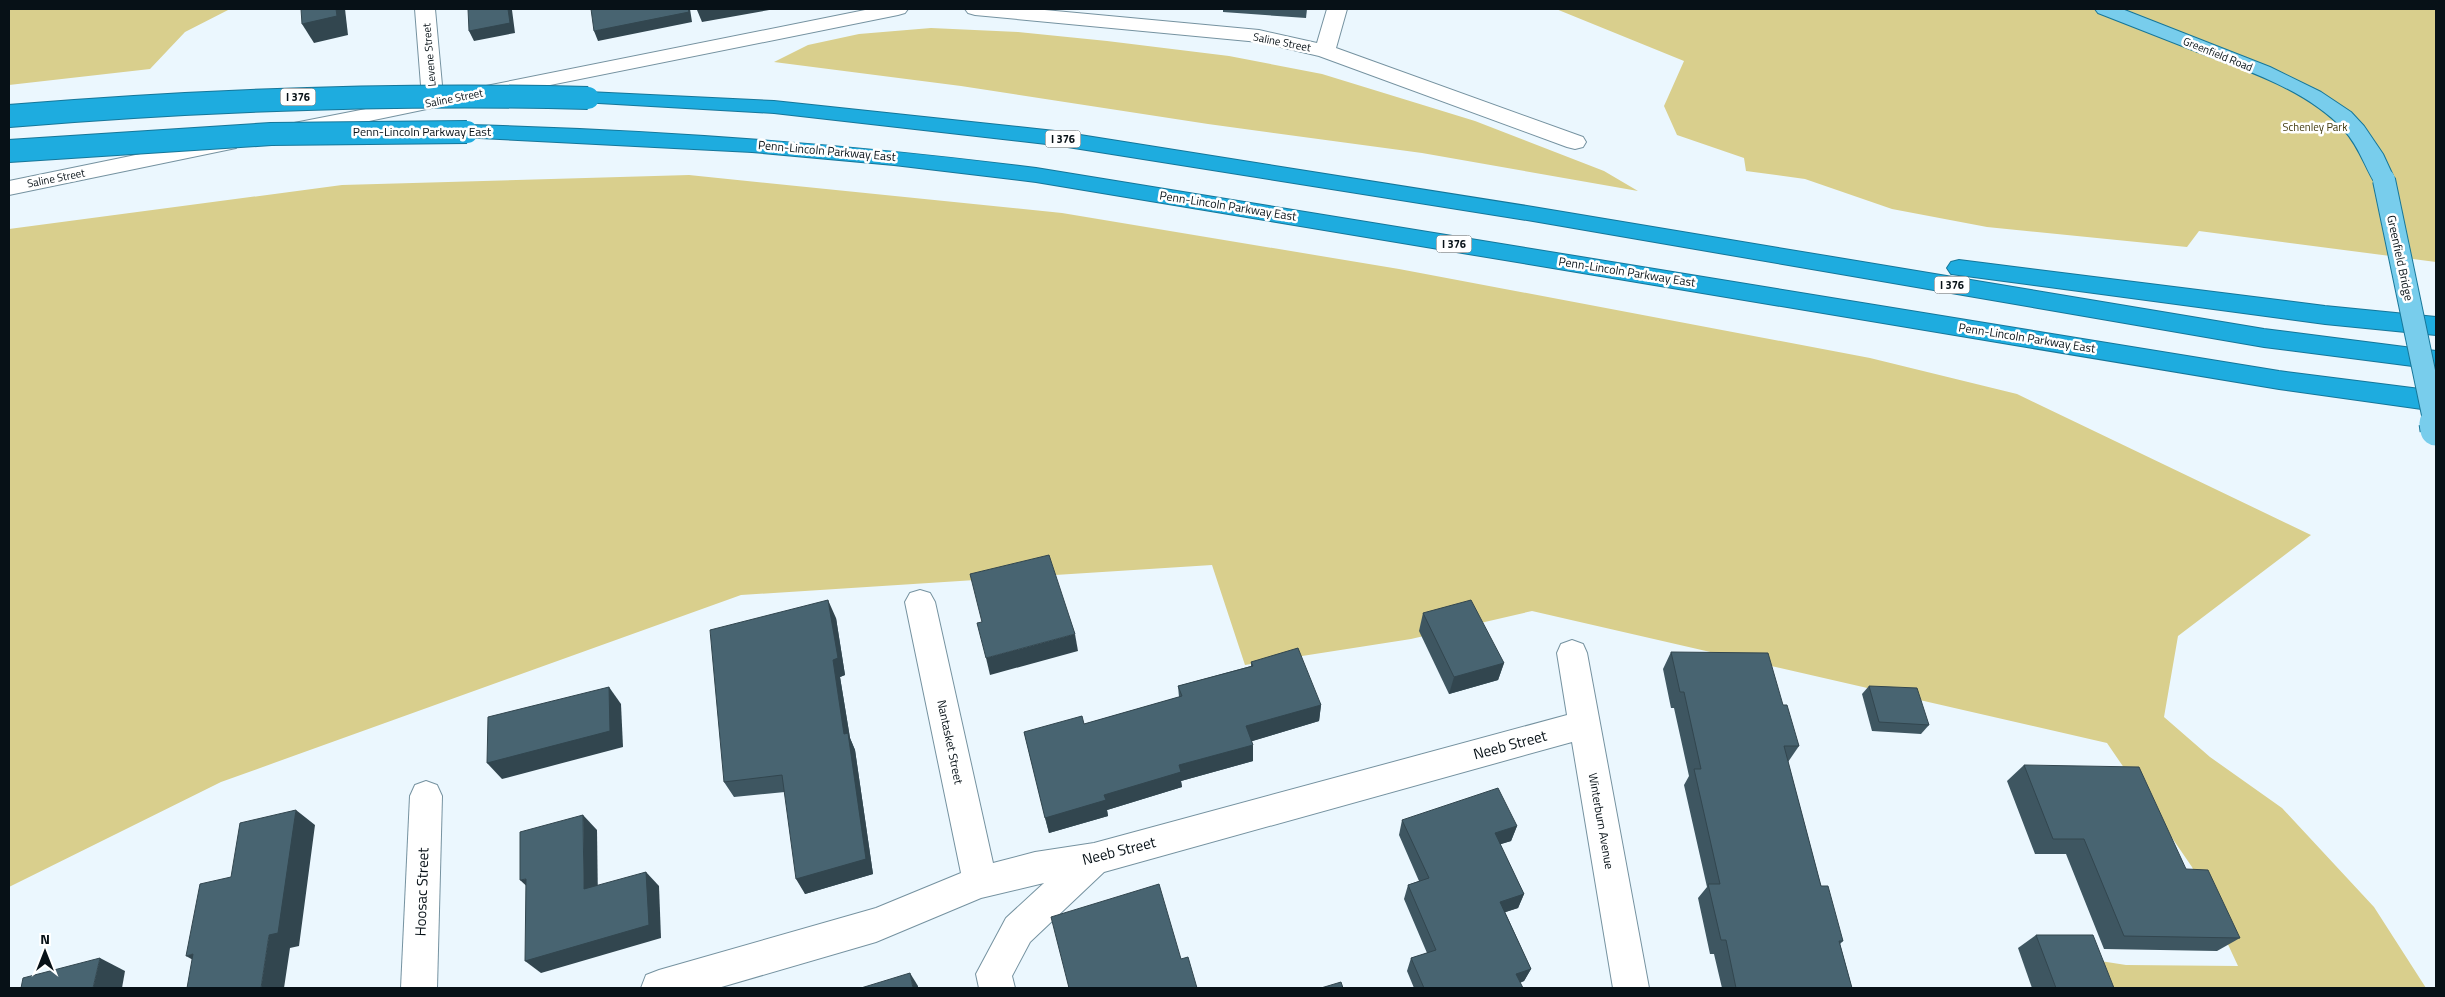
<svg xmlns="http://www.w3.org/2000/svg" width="2445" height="997" viewBox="0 0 2445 997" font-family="'Titillium Web',sans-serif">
<rect width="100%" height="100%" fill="#ebf7fe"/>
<!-- green -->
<g fill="#d9cf8d">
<path d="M9 9H230L185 32 150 69 9 85Z"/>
<path d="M1556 9H2436V262L2199 231 2187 247 1987 227 1892 209 1805 179 1746 171 1744 158 1677 135 1664 106 1684 61Z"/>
<path d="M931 28 1018 32 1107 41 1229 56 1322 74 1475 121 1604 171 1638 191 1422 153 1208 124 961 86 774 62 808 45 859 34Z"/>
<path d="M689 175 1062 213 1399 269 1870 358 2017 394 2311 535 2178 636 2164 717 2210 757 2282 808 2374 907 2426 988H2105L2094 960 2126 965 2238 966 2192 867 2107 743 1532 611 1411 639 1245 665 1212 565 741 595 221 782 9 887V229L342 185Z"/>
</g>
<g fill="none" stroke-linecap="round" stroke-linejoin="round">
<!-- minor casing -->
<g stroke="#7592a0" stroke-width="2">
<g id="minor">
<path d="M415 9H435L443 96 450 101 446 105 297 136 289 134 286 129 289 124 422 98Z"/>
<path d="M870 9H908L905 13 898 15 481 99 474 97 471 93 474 89 481 87Z"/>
<path d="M965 9H1034L1259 30 1317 43 1327 9H1347L1336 48 1583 137 1586 142 1583 147 1575 149 1567 147 1319 56 1259 42 975 15 968 13Z"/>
<path d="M228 136 236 138 239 143 236 148 9 195V181Z"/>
<path d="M920 590 930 593 935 602 993 863 1035 852 1094 843 1567 715 1557 653 1561 644 1572 640 1583 644 1587 653 1649 988H1613L1572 742 1104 872 1030 942 1012 976 1015 988H979L976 974 1006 918 1044 883 981 898 876 942 718 988H641L646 975 659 970 876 908 961 873 905 602 910 593Z"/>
<path d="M426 781 437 785 442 796 437 988H401L410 796 415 785Z"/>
</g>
</g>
<!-- major casing -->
<g stroke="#167699" stroke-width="2">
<path id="major" d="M2095 9H2122L2270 67 2321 92 2351 112 2364 126 2383 154 2395 180 2392 185 2384 187 2376 185C2364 166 2360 148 2344 130 2305 88 2242 69 2190 49 2159 37 2129 25 2098 13Z"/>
</g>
<!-- highway casing -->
<g stroke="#167699" stroke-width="2">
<g id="highway">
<path d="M588 92 774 101 1055 131 1533 207 2264 329 2436 351V369L2264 347 1533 221 1055 145 774 113 581 102 578 98 581 94Z"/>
<path d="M467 125C658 130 847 144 1036 168L2279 371 2436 391V411L2279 389 1036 182 894 165 752 152 459 137 456 132 459 127Z"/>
<path d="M1959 260 2325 306 2436 317V335L2325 324 1951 274 1947 268 1951 262Z"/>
</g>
</g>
<!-- minor -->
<use href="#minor" fill="#fff" fill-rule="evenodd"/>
<!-- major -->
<use href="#major" fill="#78cdec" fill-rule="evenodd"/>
<!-- highway -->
<use href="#highway" fill="#1eacdf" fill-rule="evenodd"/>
<!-- major-bridge-far1 casing -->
<g stroke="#167699" stroke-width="24" stroke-linecap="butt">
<path id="major-bridge-far1" d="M2384 180 2435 424"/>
</g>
<!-- major-bridge casing -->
<g stroke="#167699" stroke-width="33" stroke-linecap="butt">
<path id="major-bridge" d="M2435 423 2436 430"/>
</g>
<!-- highway-bridge casing -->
<g stroke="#167699" stroke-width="24" stroke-linecap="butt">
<g id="highway-bridge">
<path d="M9 116C202 100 394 93 588 98"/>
<path d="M9 151 271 134 467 132"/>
</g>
</g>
<!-- major-bridge-far1 -->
<use href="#major-bridge-far1" stroke="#78cdec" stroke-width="22"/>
<!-- major-bridge -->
<use href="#major-bridge" stroke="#78cdec" stroke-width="31"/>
<!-- highway-bridge -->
<use href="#highway-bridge" stroke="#1eacdf" stroke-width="22"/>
</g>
<!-- wall -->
<g fill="#3e5661">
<path d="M1223 9H1307L1306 18 1223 12Z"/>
<path d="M1423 613 1504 663 1498 680 1449 694 1419 631Z"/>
<path d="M836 618 845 675 840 677 850 738 855 750 873 874 805 894 785 792 734 797 724 782Z"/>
<path d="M1671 652 1783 705 1799 746 1788 762 1821 886 1843 941 1840 944 1852 988H1722L1714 954H1710L1698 898 1707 887 1684 785 1689 776 1674 708H1671L1663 669Z"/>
<path d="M1251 662 1321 705 1319 721 1252 741 1253 761 1181 781 1182 787 1107 810 1108 816 1049 833 1024 732 1084 724 1179 697 1178 686 1251 666Z"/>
<path d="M1869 686 1929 725 1921 734 1872 731 1862 694Z"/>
<path d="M2024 765 2186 869 2240 938 2217 951 2104 949 2066 854H2035L2007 781Z"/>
<path d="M1402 820 1517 826 1511 841 1500 844 1524 894 1518 908 1505 912 1531 969 1524 981 1520 983 1523 988H1414L1407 971 1411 958 1427 953 1404 899 1408 885 1419 881 1399 835Z"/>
<path d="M2036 935 2114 988H2032L2018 948Z"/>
</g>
<!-- shaded-wall -->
<g fill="#32464f">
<path d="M336 9H345L348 35 314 43 302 24Z"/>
<path d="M508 9H519L512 10 515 33 474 41 469 31Z"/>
<path d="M688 9H690L692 22 598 41 594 31Z"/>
<path d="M702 9H775L702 22 697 10Z"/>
<path d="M828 600 836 618 845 675 840 677 850 738 855 750 873 874 805 894 796 879 844 734 833 660Z"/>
<path d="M1075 634 1078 651 990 675 986 658Z"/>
<path d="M1504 663 1498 680 1449 694 1454 677Z"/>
<path d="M609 687 621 704 623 747 502 779 487 763Z"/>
<path d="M1321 705 1319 721 1246 743V726Z"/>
<path d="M1253 745V761L1181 781 1182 787 1107 810 1108 816 1049 833 1045 818 1179 765Z"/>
<path d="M296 810 315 825 299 946 290 948 284 988H261L269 935Z"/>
<path d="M583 815 597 830 598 903 584 889Z"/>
<path d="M1517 826 1511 841 1489 848 1495 833Z"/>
<path d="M646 872 659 886 661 938 541 973 525 961Z"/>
<path d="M526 879 535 894 520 880Z"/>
<path d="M1524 894 1518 908 1494 916 1500 902Z"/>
<path d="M193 954 209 969 186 956Z"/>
<path d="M100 958 125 971 122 988H93Z"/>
<path d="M1531 969 1524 981 1509 986 1516 974Z"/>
<path d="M910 973 918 986V988H913Z"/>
</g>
<!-- building -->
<g fill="#486471" stroke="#32464f">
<path d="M301 9H336L337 16 302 24Z"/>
<path d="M468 9H508L510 23 469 31Z"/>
<path d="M591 9H688L689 12 594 31Z"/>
<path d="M1049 555 1075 634 986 658 977 623 982 622 970 574Z"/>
<path d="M828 600 838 658 833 660 844 734 848 733 866 859 796 879 782 775 724 782 710 630Z"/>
<path d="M1471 600 1504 663 1454 677 1423 613Z"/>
<path d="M1298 648 1321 705 1246 726 1253 745 1179 765 1181 772 1104 795 1106 800 1045 818 1024 732 1082 716 1084 724 1182 696 1178 686 1253 666 1251 662Z"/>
<path d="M1671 652 1768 653 1783 705H1787L1799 746H1784L1821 886H1828L1843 941H1839L1852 988H1736L1726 940H1721L1708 884H1720L1694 769H1701L1684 692H1680Z"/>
<path d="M1869 686 1917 688 1929 725 1879 722Z"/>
<path d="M609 687 610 731 487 763 488 717Z"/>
<path d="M2024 765 2139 767 2186 869 2208 870 2240 938 2124 936 2084 839H2053Z"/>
<path d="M1498 788 1517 826 1495 833 1524 894 1500 902 1531 969 1516 974 1523 988H1424L1411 958 1436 950 1408 885 1429 878 1402 820Z"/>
<path d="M296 810 278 933 269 935 261 988H187L193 954 186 956 200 884 231 877 240 823Z"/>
<path d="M583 815 584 889 646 872 649 925 525 961 526 879 520 880V832Z"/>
<path d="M1159 884 1181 959 1188 957 1197 988H1069L1051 917Z"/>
<path d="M2036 935H2093L2114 988H2056Z"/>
<path d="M100 958 93 988H21L23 978Z"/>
<path d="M910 973 913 988H861Z"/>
<path d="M1341 982 1343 988H1321Z"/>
</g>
<g text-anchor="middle" stroke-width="5" stroke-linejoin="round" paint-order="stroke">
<!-- far-street labels -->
<g font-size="11" fill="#071117" stroke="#fff">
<text transform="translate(1282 42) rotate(11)" y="4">Saline Street</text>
<text transform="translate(2218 54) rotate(22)" y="4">Greenfield Road</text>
<text transform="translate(429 55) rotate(-95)" y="4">Levene Street</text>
<text transform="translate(454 98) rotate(-11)" y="4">Saline Street</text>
<text transform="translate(56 178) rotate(-11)" y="4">Saline Street</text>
</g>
<!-- shield labels -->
<g fill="#fff" stroke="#51585d" stroke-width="1">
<rect x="280.5" y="88.5" width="35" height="17" rx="4"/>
<rect x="1045.5" y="130.5" width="35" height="17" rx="4"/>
<rect x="1436.5" y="235.5" width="35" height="17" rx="4"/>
<rect x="1934.5" y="276.5" width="35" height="17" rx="4"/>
</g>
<g font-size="11" font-weight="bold" fill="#071117">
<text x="298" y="101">I 376</text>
<text x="1063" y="143">I 376</text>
<text x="1454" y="248">I 376</text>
<text x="1952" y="289">I 376</text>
</g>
<!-- far-park labels -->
<g font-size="11" fill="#40390d" stroke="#fff">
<text x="2315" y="131">Schenley Park</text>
</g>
<!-- street labels -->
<g font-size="12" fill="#071117" stroke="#fff">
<text x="422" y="136">Penn-Lincoln Parkway East</text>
<text transform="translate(827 151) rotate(5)" y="4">Penn-Lincoln Parkway East</text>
<text transform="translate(1228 206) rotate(9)" y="4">Penn-Lincoln Parkway East</text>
<text transform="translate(2400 258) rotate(78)" y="4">Greenfield Bridge</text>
<text transform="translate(1627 272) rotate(9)" y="4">Penn-Lincoln Parkway East</text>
<text transform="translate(2027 338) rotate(9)" y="4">Penn-Lincoln Parkway East</text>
<text transform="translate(950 742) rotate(78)" y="4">Nantasket Street</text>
<text transform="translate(1601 821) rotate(80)" y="4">Winterburn Avenue</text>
</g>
<!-- near-street labels -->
<g font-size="15" fill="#071117" stroke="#fff">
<text transform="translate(1510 745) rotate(-15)" y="5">Neeb Street</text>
<text transform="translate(1119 851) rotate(-14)" y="5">Neeb Street</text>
<text transform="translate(422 892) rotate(-88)" y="5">Hoosac Street</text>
</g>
</g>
<!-- border -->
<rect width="2445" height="997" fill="none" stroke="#071117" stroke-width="20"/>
<!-- north arrow -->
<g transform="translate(45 952)" stroke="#ffffff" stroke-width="4" paint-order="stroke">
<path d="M0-4L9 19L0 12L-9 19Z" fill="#071117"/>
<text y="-8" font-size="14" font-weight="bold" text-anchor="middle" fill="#071117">N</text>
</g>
</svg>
